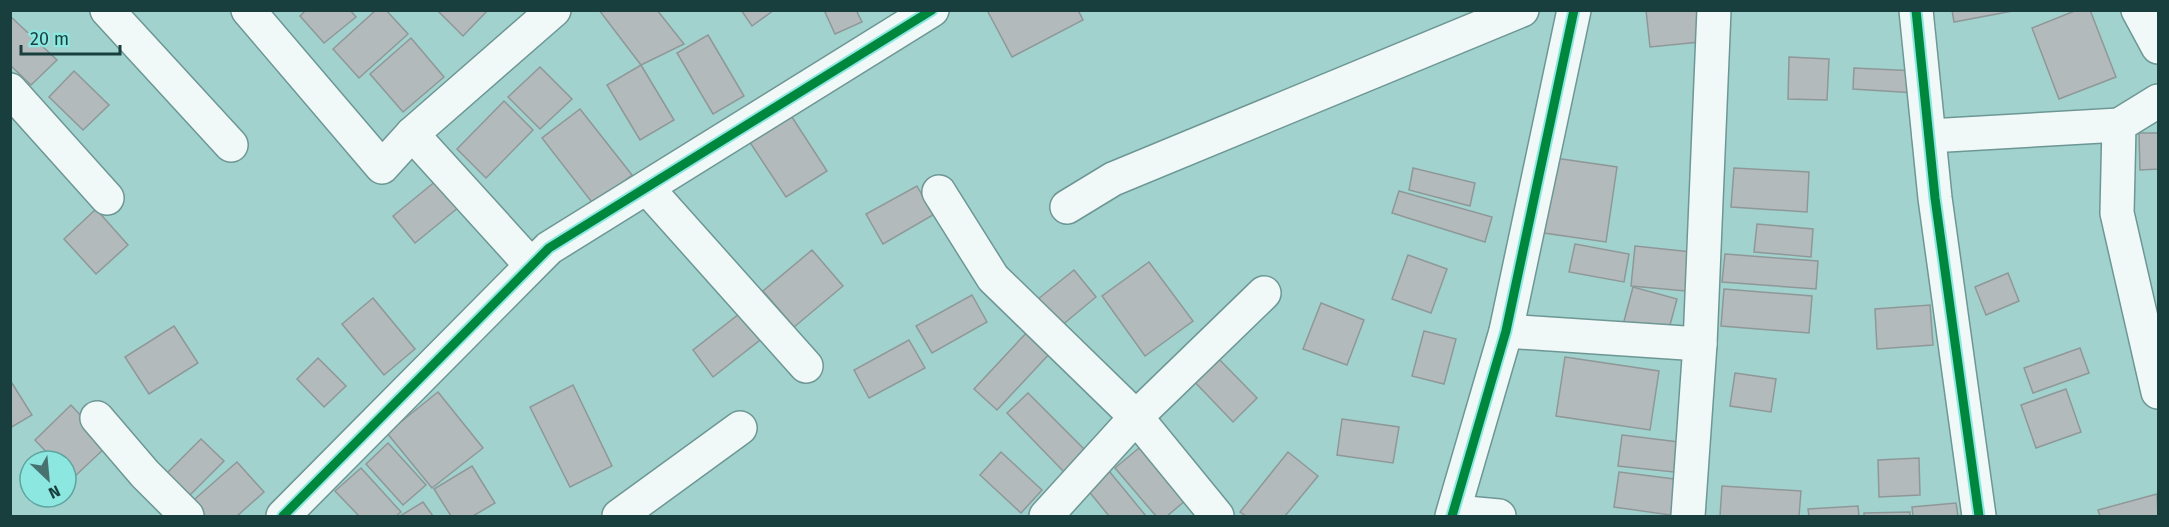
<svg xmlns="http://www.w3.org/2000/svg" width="2169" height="527" viewBox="0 0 2169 527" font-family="'Fira Sans',sans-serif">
<rect width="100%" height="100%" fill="#a1d2ce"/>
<!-- building -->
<g fill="#b3babb" stroke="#8f9899" stroke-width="1.5">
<path d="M306 10H350L356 17 324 43 300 16Z"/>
<path d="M376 10H386L408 34 359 78 333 49Z"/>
<path d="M437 10H488L463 36Z"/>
<path d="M599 10H657L684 44 641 65Z"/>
<path d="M741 10H774L752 26Z"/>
<path d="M824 10H856L862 22 835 34Z"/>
<path d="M987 10H1078L1083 20 1012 57Z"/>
<path d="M1646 10H1697L1700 42 1650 47Z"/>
<path d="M1952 10H2018L1954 22Z"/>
<path d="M2077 10H2090L2116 77 2059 99 2032 28Z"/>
<path d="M10 16 57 60 31 85 10 65Z"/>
<path d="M708 35 744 96 713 114 677 53Z"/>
<path d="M411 38 444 77 403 112 370 74Z"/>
<path d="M1789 57 1829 59 1827 100 1788 99Z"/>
<path d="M641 65 674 120 640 140 607 85Z"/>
<path d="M540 67 572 99 540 129 508 97Z"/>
<path d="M1854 68 1917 71 1916 93 1853 89Z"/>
<path d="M74 71 109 105 83 130 49 97Z"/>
<path d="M504 101 533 130 486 178 457 149Z"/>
<path d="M580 109 632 175 594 205 542 138Z"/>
<path d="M790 114 827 171 786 197 749 141Z"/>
<path d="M2139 133H2158V169L2140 170Z"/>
<path d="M1555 158 1617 167 1606 242 1544 233Z"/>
<path d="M1413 168 1475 183 1470 206 1409 190Z"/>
<path d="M1734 168 1809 172 1807 212 1731 207Z"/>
<path d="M442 176 464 203 415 243 393 216Z"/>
<path d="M917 186 933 215 883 244 866 214Z"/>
<path d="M1399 191 1492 217 1485 242 1392 213Z"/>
<path d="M96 209 128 245 96 274 64 239Z"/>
<path d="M1757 224 1813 229 1811 257 1754 252Z"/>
<path d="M1575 244 1629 254 1624 282 1569 272Z"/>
<path d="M1635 246 1701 253 1697 292 1631 286Z"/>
<path d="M812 250 843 286 794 327 763 291Z"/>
<path d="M1725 254 1818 261 1816 289 1722 282Z"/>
<path d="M1408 255 1447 269 1431 313 1392 299Z"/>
<path d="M1149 262 1193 321 1145 356 1102 296Z"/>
<path d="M1074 270 1096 297 1061 326 1038 299Z"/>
<path d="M2008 273 2019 301 1986 315 1975 287Z"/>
<path d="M1633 287 1677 299 1667 336 1623 325Z"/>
<path d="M1724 289 1812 296 1809 333 1721 326Z"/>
<path d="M972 295 987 322 932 353 916 326Z"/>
<path d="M373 298 415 349 384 375 342 324Z"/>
<path d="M1321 303 1364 320 1347 365 1303 349Z"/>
<path d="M1930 305 1933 345 1877 349 1875 309Z"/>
<path d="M748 307 769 333 713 377 693 350Z"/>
<path d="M174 326 198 363 149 394 125 357Z"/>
<path d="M1029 330 1052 351 997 410 974 389Z"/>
<path d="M1424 331 1456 339 1444 384 1412 376Z"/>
<path d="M909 340 925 368 869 398 854 370Z"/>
<path d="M2080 348 2089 373 2033 393 2024 368Z"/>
<path d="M1214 354 1257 398 1233 422 1190 377Z"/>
<path d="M1565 357 1659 371 1650 430 1556 416Z"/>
<path d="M318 358 346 386 324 407 297 379Z"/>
<path d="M1735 373 1776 379 1771 412 1730 406Z"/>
<path d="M10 380 32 415 10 428Z"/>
<path d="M573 385 612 466 570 487 530 407Z"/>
<path d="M2066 389 2081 432 2036 448 2021 405Z"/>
<path d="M438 392 483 448 432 488 387 433Z"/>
<path d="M1028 393 1086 451 1064 472 1007 413Z"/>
<path d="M71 405 108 445 72 479 66 472V461H55L35 440Z"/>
<path d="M1342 419 1399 427 1393 463 1337 455Z"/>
<path d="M1622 435 1687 443 1683 473 1618 466Z"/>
<path d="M201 439 224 461 185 500 163 477Z"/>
<path d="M388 443 426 485 403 505 366 464Z"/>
<path d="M1145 443 1191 496 1167 516H1156L1115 468Z"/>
<path d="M1001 452 1042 490 1021 513 980 475Z"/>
<path d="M1288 452 1318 476 1285 516H1246L1240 512Z"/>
<path d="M1919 458 1920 495 1879 497 1878 460Z"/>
<path d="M237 462 264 492 237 516H199L188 505Z"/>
<path d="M472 466 495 503 473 516H451L434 489Z"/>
<path d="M361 468 401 512 396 516H359L335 491Z"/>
<path d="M1109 471 1146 516H1109L1087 489Z"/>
<path d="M1619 472 1682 480 1677 516 1614 507Z"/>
<path d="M1722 486 1801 491 1799 516H1720Z"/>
<path d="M2157 494 2158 516H2100L2098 510Z"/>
<path d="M423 502 433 516H400Z"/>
<path d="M1956 503 1958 516H1913L1912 507Z"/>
<path d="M1858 506 1859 516H1809L1808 509Z"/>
<path d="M1910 512V516H1864V513Z"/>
</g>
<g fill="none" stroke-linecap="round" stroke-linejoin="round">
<!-- minor casing -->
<g stroke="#6d9794" stroke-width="36">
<g id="minor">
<path d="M107 10 231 145"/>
<path d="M248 10 382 167 412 134 554 10"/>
<path d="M1916 10 1935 198 1979 516"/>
<path d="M2138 10 2158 47"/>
<path d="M10 90 107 198"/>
<path d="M2158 101 2119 125 2117 213 2158 392"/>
<path d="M412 134 531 265"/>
<path d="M1929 136 2119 125"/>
<path d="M647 188 806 366"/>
<path d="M939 192 993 278 1136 417 1217 516"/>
<path d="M1067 207 1113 179 1522 10"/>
<path d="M1506 331 1700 344"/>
<path d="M97 418 145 474 187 516"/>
<path d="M1455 512 1499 516"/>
<path d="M283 516 549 248 932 10"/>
<path d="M619 516 740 428"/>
<path d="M1046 516 1136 417 1264 293"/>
<path d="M1452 516 1506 331 1574 10"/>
<path d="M1688 516 1700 344 1714 10"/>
</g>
</g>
<!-- minor -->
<use href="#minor" stroke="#f1f8f8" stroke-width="33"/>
<!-- cycleway casing -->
<g stroke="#8ce7e0" stroke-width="13">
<g id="cycleway">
<path d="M1916 10 1935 198 1979 516"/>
<path d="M283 516 549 248 932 10"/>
<path d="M1452 516 1506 331 1574 10"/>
</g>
</g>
<!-- cycleway -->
<use href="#cycleway" stroke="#00873e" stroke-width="9"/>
</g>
<!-- border -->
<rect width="2169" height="527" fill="none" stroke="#183f3d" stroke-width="24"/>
<!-- north arrow -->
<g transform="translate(48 479) rotate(154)"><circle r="28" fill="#8ce7e0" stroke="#5ea49f" stroke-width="1.5"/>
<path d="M0-4.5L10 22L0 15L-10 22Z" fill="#487270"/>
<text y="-9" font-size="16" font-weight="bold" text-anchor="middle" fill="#183f3d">N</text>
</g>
<!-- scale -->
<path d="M21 45v9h99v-9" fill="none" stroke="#183f3d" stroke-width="3"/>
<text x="30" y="45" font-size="18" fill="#183f3d" stroke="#8ce7e0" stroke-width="4.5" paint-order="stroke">20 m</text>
</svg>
